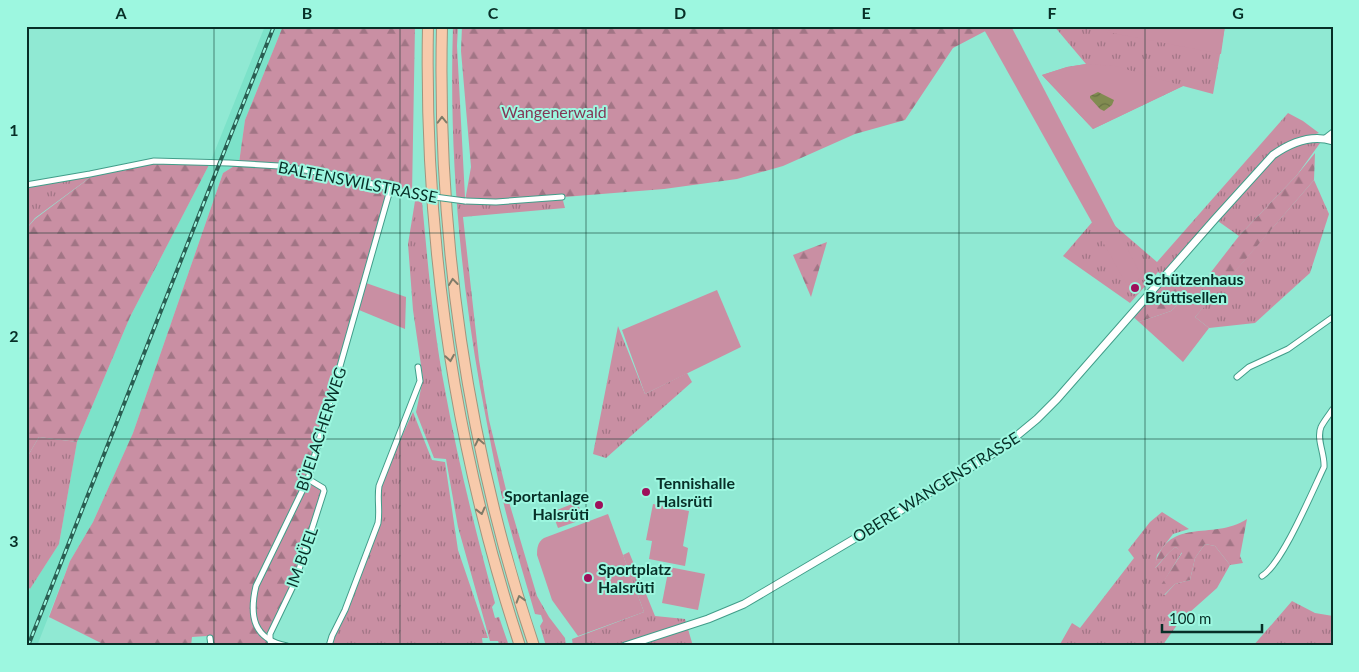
<svg xmlns="http://www.w3.org/2000/svg" width="1359" height="672" viewBox="0 0 1359 672" font-family="Lato,sans-serif">
<defs>
<pattern id="grass-tufts" width="24" height="20" patternUnits="userSpaceOnUse" patternTransform="scale(1.25)"><rect width="24" height="20" fill="#c98fa3"/><path d="M3 7l-1-3M5 7V3M7 7l1-3M15 17l-1-3M17 17v-4M19 17l1-3" fill="none" stroke="#a17585"/></pattern>
<pattern id="forest-firs" width="22" height="20" patternUnits="userSpaceOnUse" patternTransform="scale(1.25)"><rect width="22" height="20" fill="#c98fa3"/><path d="M5 1l3.5 6h-7zM16 11l3.5 6h-7z" fill="#a17585"/></pattern>
<pattern id="water-waves" width="16" height="10" patternUnits="userSpaceOnUse" patternTransform="scale(1.25)"><rect width="16" height="10" fill="#818b51"/><path d="M0 5q4-4 8 0t8 0" fill="none" stroke="#687243"/></pattern>
</defs>
<rect width="100%" height="100%" fill="#90e9d3"/>
<!-- built -->
<path fill="#7ce2c9" d="M265 26H283L245 120 239 163 223 173 133 433 93 522 70 561 37 646H26V601L30 589 59 544 77 442 130 317 210 163Z"/>
<!-- grass -->
<g fill="url(#grass-tufts)">
<path d="M453 26H458L457 46 465 197 463 202 562 197 565 208 463 217 479 360 489 420 509 502 537 596 549 617 565 638 566 646H546L540 626 543 621 541 615 535 614C525 579 514 544 505 509 495 469 488 428 480 387 459 267 449 147 453 26Z"/>
<path d="M1054 26H1225L1213 94 1183 86 1093 129 1042 75 1067 67 1086 64Z"/>
<path d="M1288 113 1303 121 1319 133 1283 144 1260 163 1162 275 1158 272 1130 303 1063 256 1100 213 1157 262Z"/>
<path d="M1333 132V141L1323 139 1297 175 1239 236 1215 219 1284 147 1324 138Z"/>
<path d="M96 173 35 218 26 229V185Z"/>
<path d="M1314 180 1329 214 1310 273 1255 323 1209 328 1195 317Z"/>
<path d="M415 201 422 202C428 264 433 328 445 390 458 462 476 533 495 603L492 607 495 618 499 617 509 646H500L498 641H490L458 527 446 459 434 458 416 412 423 379 413 310 408 244Z"/>
<path d="M618 326 645 394 687 373 692 382 606 458 593 454Z"/>
<path d="M413 412 432 460 445 462 458 550 488 638H482L483 646H329L378 523 379 486Z"/>
<path d="M39 437 77 442 59 544 30 589 26 584V459Z"/>
<path d="M1162 512 1189 529 1173 534 1157 555 1155 568C1161 563 1170 549 1176 547L1182 552 1158 591 1165 595 1175 584 1190 580 1195 558 1205 544 1215 546 1230 565 1217 588 1180 621 1162 646H1059L1072 623 1080 628 1134 558 1128 550 1150 522Z"/>
<path d="M629 552 655 616 685 619 693 646H573L572 639 644 612 623 555Z"/>
<path d="M1292 601 1315 613 1333 616V646H1253Z"/>
</g>
<!-- forest -->
<g fill="url(#forest-firs)">
<path d="M283 26H415L412 194 391 190 308 479 323 488 295 582 270 634 272 646H208L207 636 192 637 191 646H107L49 617 70 561 93 522 133 433 223 173 239 163 245 120Z"/>
<path d="M462 26H995L953 48 905 120 855 134 783 166 737 179 664 189 514 201H465L471 167 461 51Z"/>
<path d="M1315 153 1314 180 1213 297 1181 301 1171 311 1139 322 1131 315 1161 280 1178 286 1201 285 1239 236 1297 175Z"/>
<path d="M154 161 210 163 130 317 77 442 39 437 26 459V229L35 219 96 173Z"/>
<path d="M827 242 811 297 793 255Z"/>
<path d="M1247 519 1240 556 1243 563 1230 565 1215 546 1205 544 1195 558 1190 580 1175 584 1164 595 1157 591 1182 553 1176 547C1171 549 1160 563 1154 569 1166 514 1212 542 1247 519Z"/>
</g>
<!-- green -->
<g fill="#c98fa3">
<path d="M982 26H1011L1142 277 1127 285Z"/>
<path d="M1118 26H1225L1221 54 1107 32Z"/>
<path d="M1086 64 1115 66 1183 86 1093 129 1042 75 1067 67Z"/>
<path d="M366 283 406 297 405 329 359 310Z"/>
<path d="M717 290 741 347 645 394 622 330Z"/>
<path d="M1213 297 1195 317 1209 328 1183 362 1139 322 1171 311 1181 301Z"/>
<path d="M577 502 584 519 558 528 552 512Z"/>
<path d="M653 504 689 511 683 546 688 548 685 566 649 559 652 541 646 540Z"/>
<path d="M608 514 644 612 578 636 552 600 537 555C537 547 538 542 544 538Z"/>
<path d="M669 567 705 574 698 610 662 603Z"/>
</g>
<!-- water -->
<path fill="url(#water-waves)" d="M1098 92 1114 100 1112 105 1104 111 1100 109 1090 98V96Z"/>
<g fill="none" stroke-linecap="round" stroke-linejoin="round">
<!-- minor casing -->
<g stroke="#419d89" stroke-width="7">
<g id="minor">
<path d="M1324 139 1333 132"/>
<path d="M26 185 90 174 154 161 229 163 279 166 336 175 412 194"/>
<path d="M465 201 496 202 562 197"/>
<path d="M1237 377 1249 367 1288 349 1333 317"/>
<path d="M1262 576C1282 564 1312 492 1324 467 1325 454 1316 439 1321 427 1324 421 1329 415 1333 409"/>
<path d="M210 638 211 646"/>
<path d="M270 641V634L295 582 324 491 323 488 308 479"/>
<path d="M287 646C253 639 249 616 256 586L308 479 390 190"/>
<path d="M329 646 332 636 345 610 378 523C380 511 377 498 379 486L420 381 418 367"/>
</g>
</g>
<!-- tertiary casing -->
<g stroke="#419d89" stroke-width="9">
<path id="tertiary" d="M625 646 708 619 744 604 854 539 994 453 1008 443 1037 419 1057 399 1215 219 1273 155C1290 143 1312 134 1333 141"/>
</g>
<!-- motorway casing -->
<g stroke="#a3947d" stroke-width="12">
<g id="motorway">
<path d="M428 26C424 237 454 446 520 646"/>
<path d="M442 26C437 236 467 447 534 646"/>
</g>
</g>
<!-- minor -->
<use href="#minor" stroke="#fff" stroke-width="5"/>
<!-- tertiary -->
<use href="#tertiary" stroke="#fff" stroke-width="7"/>
<!-- motorway -->
<use href="#motorway" stroke="#f7caab" stroke-width="10"/>
<!-- rail casing -->
<g stroke="#295e52" stroke-width="4">
<path id="rail" d="M28 646 274 26"/>
</g>
<!-- rail -->
<use href="#rail" stroke="#9df7e0" stroke-width="2" stroke-dasharray="5.5" stroke-linecap="butt"/>
<!-- minor-bridge casing -->
<g stroke="#419d89" stroke-width="7" stroke-linecap="butt">
<path id="minor-bridge" d="M412 194 465 201"/>
</g>
<!-- minor-bridge -->
<use href="#minor-bridge" stroke="#fff" stroke-width="5"/>
</g>
<!-- one-way arrows -->
<defs><path id="oneway-chevron" d="M-2-3.5L2.5 0L-2 3.5" fill="none" stroke-width="1.6" stroke-linecap="round" stroke-linejoin="round" transform="scale(1.25)"/></defs>
<g stroke="#7f7c69">
<use href="#oneway-chevron" transform="translate(442 120) rotate(-91)"/>
<use href="#oneway-chevron" transform="translate(453 282) rotate(-97)"/>
<use href="#oneway-chevron" transform="translate(450 358) rotate(81)"/>
<use href="#oneway-chevron" transform="translate(479 442) rotate(-102)"/>
<use href="#oneway-chevron" transform="translate(481 511) rotate(76)"/>
<use href="#oneway-chevron" transform="translate(520 599) rotate(-107)"/>
</g>
<!-- grid -->
<path fill="none" stroke="#072f27" stroke-width="1" stroke-opacity="0.55" d="M214 26V646M400 26V646M586 26V646M773 26V646M959 26V646M1145 26V646M26 233H1333M26 439H1333"/>
<!-- markers -->
<g fill="#9e105b" stroke="#9df7e0" stroke-width="2">
<circle cx="1135" cy="288" r="5"/>
<circle cx="646" cy="492" r="5"/>
<circle cx="599" cy="505" r="5"/>
<circle cx="588" cy="578" r="5"/>
</g>
<g text-anchor="middle" stroke-width="4" stroke-linejoin="round" paint-order="stroke">
<!-- park labels -->
<g font-size="16" fill="#833656" stroke="#9df7e0">
<text x="554" y="118">Wangenerwald</text>
</g>
<!-- street labels -->
<g font-size="16" fill="#072f27" stroke="#9df7e0">
<text transform="translate(358 182) rotate(11)" y="6">BALTENSWILSTRASSE</text>
<text transform="translate(321 429) rotate(-72)" y="6">BÜELACHERWEG</text>
<text transform="translate(936 487) rotate(-32)" y="6">OBERE WANGENSTRASSE</text>
<text transform="translate(302 557) rotate(-70)" y="6">IM BÜEL</text>
</g>
<!-- poi labels -->
<g font-size="16" font-weight="bold" fill="#072f27" stroke="#9df7e0" text-anchor="start">
<text x="1145" y="285">Schützenhaus<tspan x="1145" dy="18">Brüttisellen</tspan></text>
<text x="656" y="489">Tennishalle<tspan x="656" dy="18">Halsrüti</tspan></text>
<text x="589" y="502" text-anchor="end">Sportanlage<tspan x="589" dy="18">Halsrüti</tspan></text>
<text x="598" y="575">Sportplatz<tspan x="598" dy="18">Halsrüti</tspan></text>
</g>
</g>
<!-- border -->
<rect width="1359" height="672" fill="none" stroke="#9df7e0" stroke-width="55"/>
<!-- scale -->
<path d="M1162 624v8h100v-8" fill="none" stroke="#072f27" stroke-width="2.5"/>
<text x="1169" y="624" font-size="15" fill="#072f27" stroke="#9df7e0" stroke-width="4" paint-order="stroke">100 m</text>
<rect x="28" y="28" width="1304" height="616" fill="none" stroke="#072f27" stroke-width="2"/>
<g font-size="16" text-anchor="middle" font-weight="bold" fill="#072f27">
<text x="121" y="19">A</text>
<text x="307" y="19">B</text>
<text x="493" y="19">C</text>
<text x="680" y="19">D</text>
<text x="866" y="19">E</text>
<text x="1052" y="19">F</text>
<text x="1238" y="19">G</text>
<text x="14" y="136">1</text>
<text x="14" y="342">2</text>
<text x="14" y="547">3</text>
</g>
</svg>
